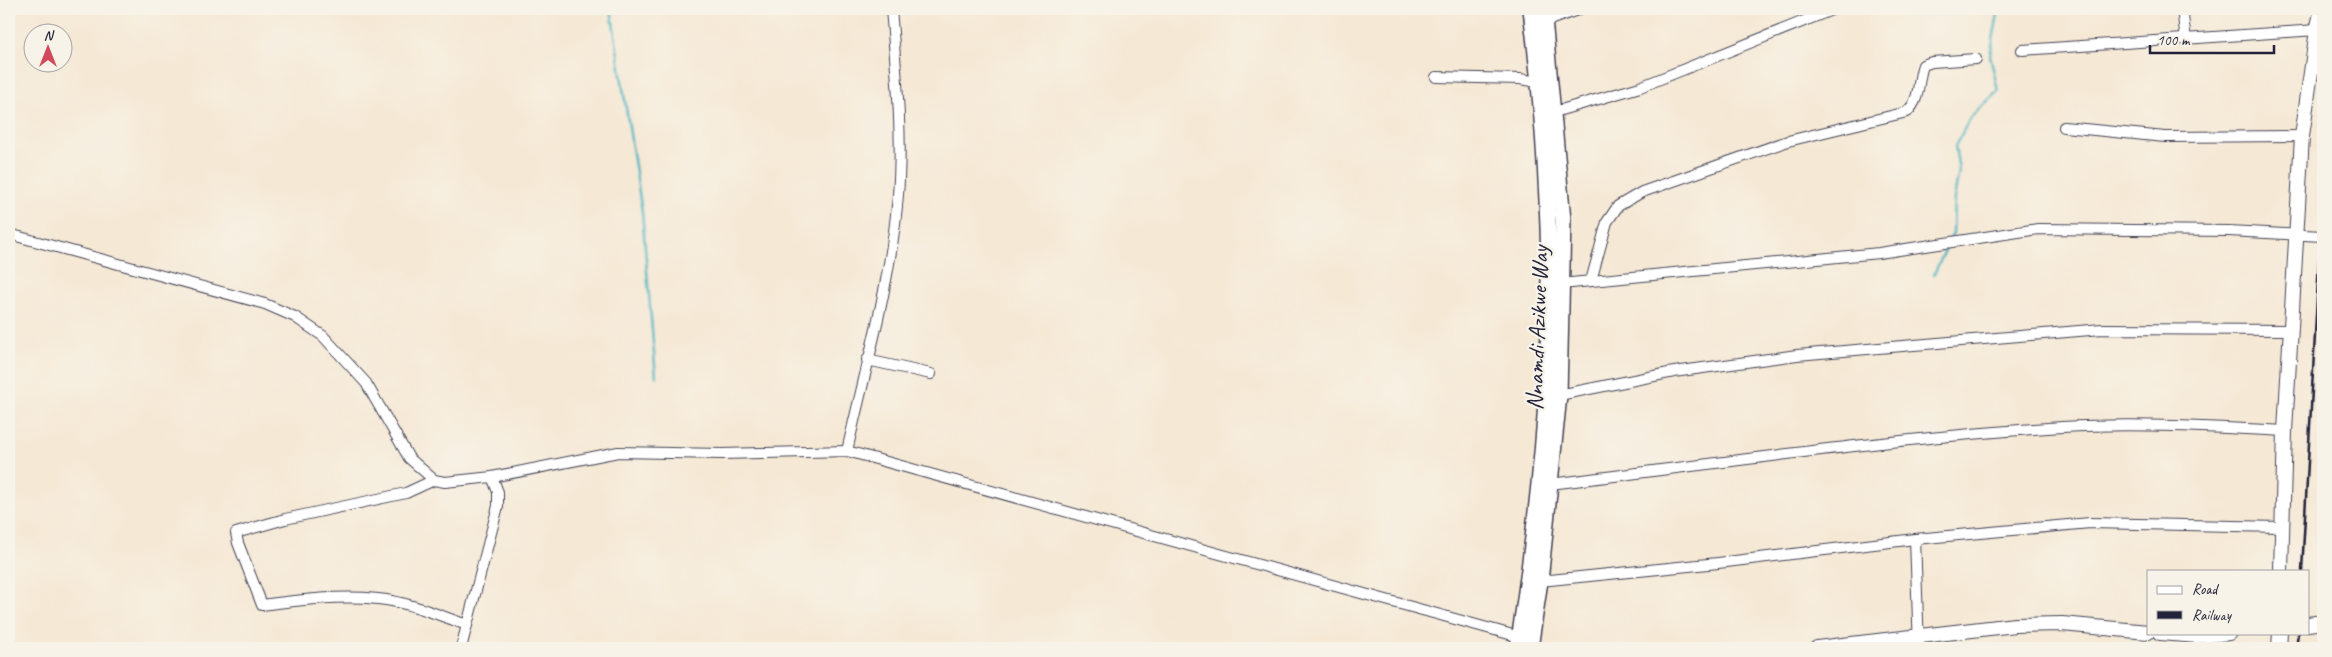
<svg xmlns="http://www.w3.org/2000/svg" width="2332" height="657" viewBox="0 0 2332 657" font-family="Caveat,sans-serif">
<rect width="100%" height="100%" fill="#f7f3e8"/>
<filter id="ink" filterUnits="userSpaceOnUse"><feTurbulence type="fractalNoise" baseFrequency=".02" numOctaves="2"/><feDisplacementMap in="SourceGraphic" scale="10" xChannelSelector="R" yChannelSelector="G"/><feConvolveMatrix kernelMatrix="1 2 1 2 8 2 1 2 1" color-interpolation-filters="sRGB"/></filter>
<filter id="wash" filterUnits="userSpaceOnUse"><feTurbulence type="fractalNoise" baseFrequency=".0096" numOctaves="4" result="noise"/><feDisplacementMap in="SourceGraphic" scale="20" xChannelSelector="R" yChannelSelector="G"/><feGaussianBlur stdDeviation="1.12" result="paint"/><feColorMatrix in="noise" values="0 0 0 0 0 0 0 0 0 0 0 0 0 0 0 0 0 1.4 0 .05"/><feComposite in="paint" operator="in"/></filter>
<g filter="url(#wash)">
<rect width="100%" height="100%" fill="#f5e8d4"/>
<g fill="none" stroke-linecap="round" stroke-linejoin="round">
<!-- stream -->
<g stroke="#46b3c3" stroke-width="2.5">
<path d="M611 9 642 212 656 377"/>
<path d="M1950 239 1953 234 1954 198 1959 171 1955 146 1971 117 1998 91 1990 55 1999 9"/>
<path d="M1934 274 1947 246"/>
</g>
</g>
</g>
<g filter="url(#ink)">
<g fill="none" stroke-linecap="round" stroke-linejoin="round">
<!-- minor casing -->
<g stroke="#424052" stroke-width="12">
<g id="minor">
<path d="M2182 9 2186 40"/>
<path d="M1544 22 1580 9"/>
<path d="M2022 50 2317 30"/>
<path d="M1436 77 1520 79 1539 82"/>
<path d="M1554 112 1640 87 1834 9"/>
<path d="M2064 127 2165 137 2302 136"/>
<path d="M9 234 265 304 295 317 323 336 366 383 409 458 434 480 445 482 492 477 618 452 722 454 847 451 1520 637"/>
<path d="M1591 281 1607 222 1618 206 1642 192 1788 141 1907 112C1921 99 1917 82 1923 65L1932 62 1976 59"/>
<path d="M1561 284 1879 253 2038 229 2229 231 2323 236"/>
<path d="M867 360 931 374"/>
<path d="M1559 395 1674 372 1797 355 2102 329 2291 330"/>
<path d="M847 451C866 367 891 281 898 195 903 133 896 70 891 9"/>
<path d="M434 480 406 493 285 519 236 533 238 543 262 605C301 600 339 595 378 599 409 602 438 615 467 625"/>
<path d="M1550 484C1720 463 1891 438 2062 427 2136 423 2212 427 2285 431"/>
<path d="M1915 539 1919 648"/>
<path d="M1540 581 1718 563 1915 539 2090 523 2281 527"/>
<path d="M461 648 498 506V492L492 477"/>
</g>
</g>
<!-- major casing -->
<g stroke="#424052" stroke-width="16">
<g id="major">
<path d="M2281 571 2285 431 2302 136 2317 30 2322 9"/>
<path d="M2308 624 2323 622"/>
<path d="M2160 633 2198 636 2229 633"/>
<path d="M1817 648 2015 625 2062 624 2148 632"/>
<path d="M2279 648 2280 633"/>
</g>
</g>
<!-- highway casing -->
<g stroke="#424052" stroke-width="18">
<g id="highway">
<path d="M1518 648C1531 561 1542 474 1547 386 1553 260 1546 133 1531 9"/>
<path d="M1530 648 1540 581 1559 395 1563 220 1543 9"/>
</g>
</g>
<!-- minor -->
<use href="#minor" stroke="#fff" stroke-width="10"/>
<!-- major -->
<use href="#major" stroke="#fff" stroke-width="14"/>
<!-- highway -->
<use href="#highway" stroke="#fff" stroke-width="15"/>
<!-- rail -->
<g stroke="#22223b" stroke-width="2.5">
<path d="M2302 571 2323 189"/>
<path d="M2296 648 2298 633"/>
</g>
</g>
</g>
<g text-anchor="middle" stroke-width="4.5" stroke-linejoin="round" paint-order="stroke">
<!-- street labels -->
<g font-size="24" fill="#22223b" stroke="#f7f3e8">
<text transform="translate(1537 328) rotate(-88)" y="8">Nnamdi Azikwe Way</text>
</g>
</g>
<!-- margin -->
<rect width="2332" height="657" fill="none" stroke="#f7f3e8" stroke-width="30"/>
<!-- legend -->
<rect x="2147" y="570" width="162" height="65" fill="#f7f3e8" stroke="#a29fa3"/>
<rect x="2157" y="586" width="25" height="8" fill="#ffffff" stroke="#a29fa3"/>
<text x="2192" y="594" font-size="15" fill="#22223b">Road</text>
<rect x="2157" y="611" width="25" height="8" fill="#22223b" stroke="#a29fa3"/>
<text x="2192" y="620" font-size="15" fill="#22223b">Railway</text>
<!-- north arrow -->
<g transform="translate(48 48)"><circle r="24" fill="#f7f3e8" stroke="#a29fa3"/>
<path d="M0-4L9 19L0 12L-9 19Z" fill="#d1495b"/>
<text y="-8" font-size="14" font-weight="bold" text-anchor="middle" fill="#22223b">N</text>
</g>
<!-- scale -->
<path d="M2150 45v8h124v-8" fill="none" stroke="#22223b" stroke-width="2.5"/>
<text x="2157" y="45" font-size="15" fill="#22223b" stroke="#f7f3e8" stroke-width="4" paint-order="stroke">100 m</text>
</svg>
